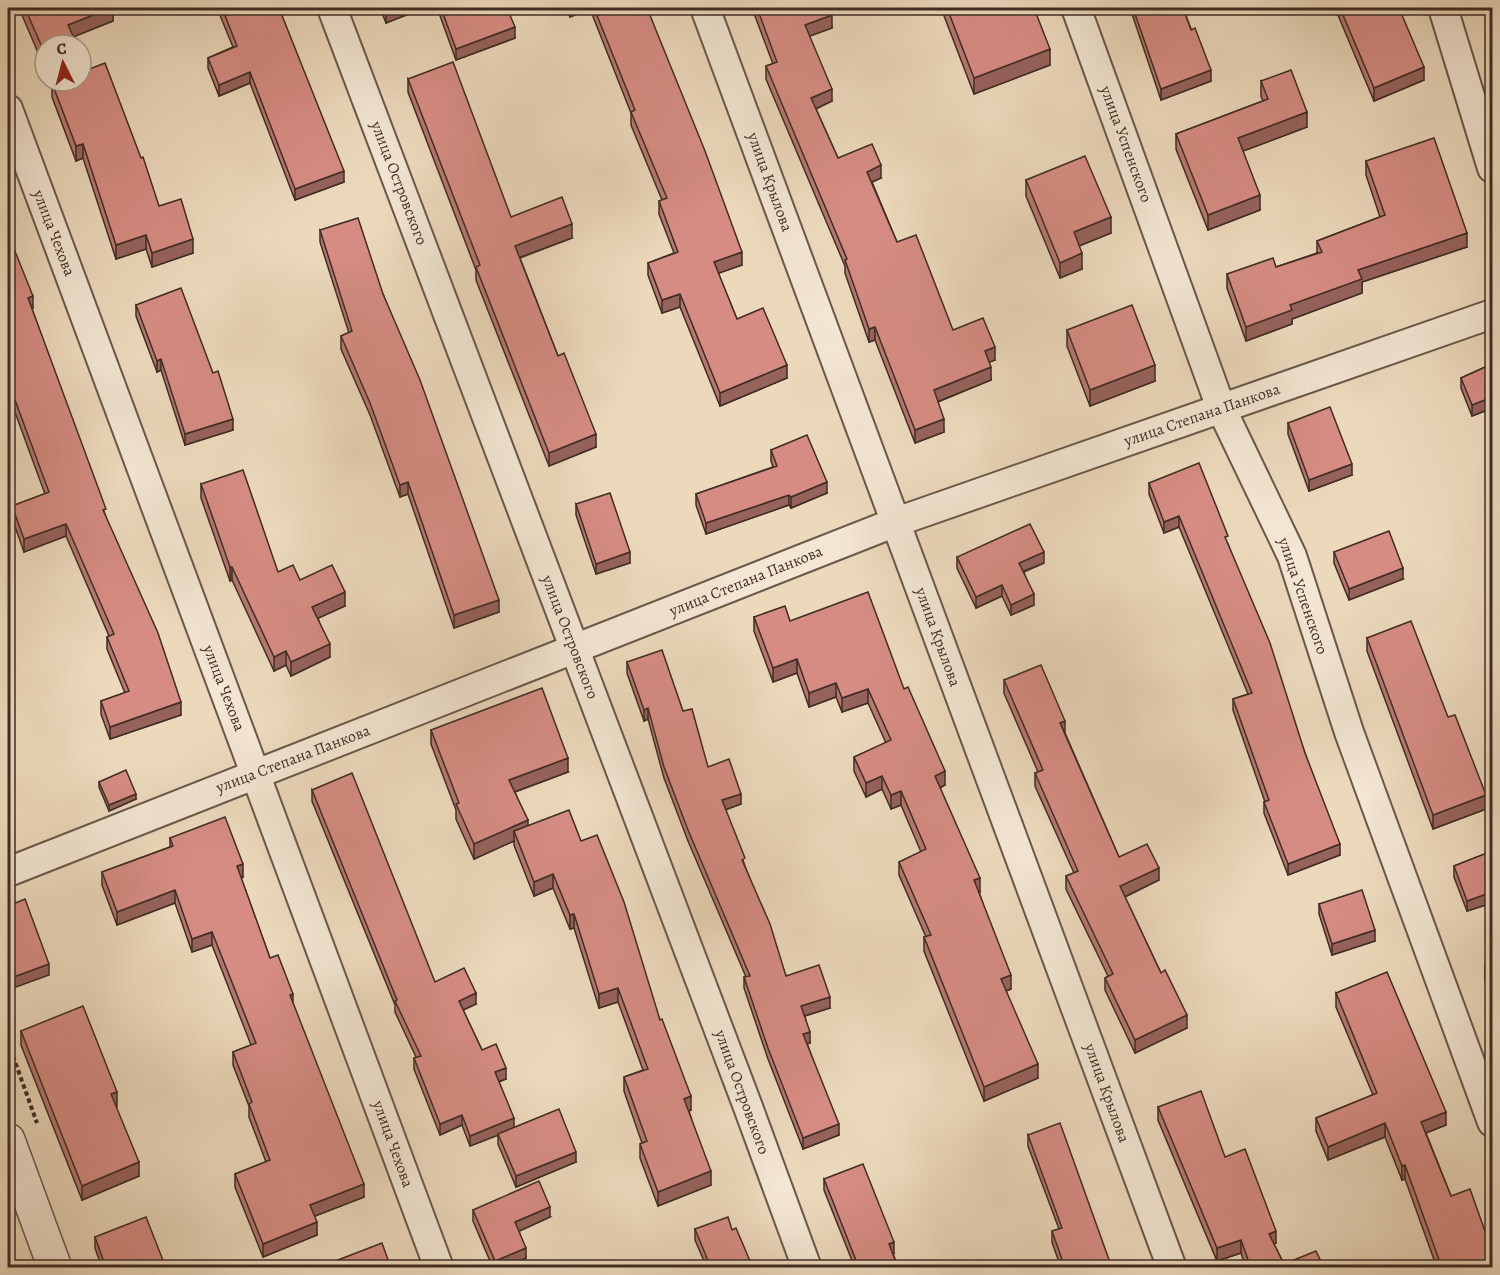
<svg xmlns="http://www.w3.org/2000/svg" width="1500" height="1275" font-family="Alegreya,serif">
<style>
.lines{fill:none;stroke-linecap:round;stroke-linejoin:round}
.minor-casing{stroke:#6a574b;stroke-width:32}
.tertiary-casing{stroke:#6a574b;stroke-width:36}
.path{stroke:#3f2c25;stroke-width:4;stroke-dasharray:4.5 3;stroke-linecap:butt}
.minor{stroke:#f3e6d3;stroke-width:28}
.tertiary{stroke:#f3e6d3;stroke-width:33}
.wall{fill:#b87871;stroke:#3f2c25;stroke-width:1.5}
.shaded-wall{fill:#96625c;stroke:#3f2c25;stroke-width:1.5}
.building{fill:#d68c83;stroke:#3f2c25;stroke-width:1.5}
.labels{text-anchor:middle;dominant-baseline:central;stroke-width:4.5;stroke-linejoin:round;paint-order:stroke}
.street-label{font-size:16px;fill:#3f2c25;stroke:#f3e6d3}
</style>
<rect width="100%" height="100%" fill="#ecd9bc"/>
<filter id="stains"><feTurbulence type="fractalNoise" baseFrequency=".00333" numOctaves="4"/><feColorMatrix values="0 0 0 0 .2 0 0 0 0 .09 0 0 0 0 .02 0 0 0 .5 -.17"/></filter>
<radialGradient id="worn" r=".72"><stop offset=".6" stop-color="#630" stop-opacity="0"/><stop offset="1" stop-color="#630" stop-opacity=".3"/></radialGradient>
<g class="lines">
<defs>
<g id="minor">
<polyline points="332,8 748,1107 807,1268"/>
<polyline points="705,8 1172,1268"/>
<polyline points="1076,8 1221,408 1292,556 1349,732 1492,1122"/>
<polyline points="1443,8 1492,168"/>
<polyline points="8,109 439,1268"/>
<polyline points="8,872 896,522 1492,314"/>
</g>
<polyline id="tertiary" points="8,1140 55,1268"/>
</defs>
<use href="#minor" class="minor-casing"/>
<use href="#tertiary" class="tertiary-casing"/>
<polyline class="path" points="8,1042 37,1123"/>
<use href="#minor" class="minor"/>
<use href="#tertiary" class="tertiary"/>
</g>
<g class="wall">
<polygon points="19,8 113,8 113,21 73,37 45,45 45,69"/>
<polygon points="217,8 279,8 344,182 295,200 250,83 219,96 208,68 208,58 233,47"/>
<polygon points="380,8 424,8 386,23"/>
<polygon points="439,8 507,8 515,38 456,60 439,13"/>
<polygon points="566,8 647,8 742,265 718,273 737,319 787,378 720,406 680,307 662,313 648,275 648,263 674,253 659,214 659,201 662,200 631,125 631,113 590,9 570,17"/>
<polygon points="752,8 829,8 832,28 809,36 832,101 816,109 838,158 881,178 872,182 897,242 953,330 995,360 989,362 991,380 938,402 944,432 915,443 875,340 869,342 845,273 845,266 766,79 766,66 773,64"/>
<polygon points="941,8 1034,8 1050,65 974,94"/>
<polygon points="1130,8 1183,8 1211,81 1161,100"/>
<polygon points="1335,8 1399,8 1424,80 1374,101"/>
<polygon points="87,70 159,206 193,253 152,267 146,249 116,259 83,158 76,161 52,97 52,86 50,81 81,81"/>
<polygon points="408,79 511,217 572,238 520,258 558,356 596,447 549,466 476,280 476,270 408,92"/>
<polygon points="1261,81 1307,127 1243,151 1260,210 1208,230 1176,149 1176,134 1263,101 1261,96"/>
<polygon points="1366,161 1467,247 1362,282 1362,293 1292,319 1292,324 1246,341 1227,288 1227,274 1276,267 1317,253 1317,241 1380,217 1366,175"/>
<polygon points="1026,180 1111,233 1079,246 1082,269 1060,278 1026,196"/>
<polygon points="320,230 383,294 499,612 454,628 408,494 400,497 370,415 341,349 341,336 349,333 320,242"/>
<polygon points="8,234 33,308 32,309 106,517 181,715 110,739 101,714 101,701 125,693 107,649 107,637 109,636 66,536 24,552 12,518 12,506 45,494 8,393"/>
<polygon points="136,305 213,373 233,430 185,445 161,370 157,372 136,316"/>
<polygon points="1067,330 1155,381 1090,406 1067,346"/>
<polygon points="1492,364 1492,415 1490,409 1472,416 1461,388 1461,378"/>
<polygon points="1288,423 1352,475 1309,491 1288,434"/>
<polygon points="771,450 827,493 791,508 789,505 706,534 696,505 696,494 773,467 771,461"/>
<polygon points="1149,483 1228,544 1305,753 1340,855 1288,875 1264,813 1264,802 1265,802 1233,710 1233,699 1248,694 1179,527 1164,533 1149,494"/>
<polygon points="201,484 278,572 300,580 345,606 318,618 330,657 291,676 286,665 274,671 232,580 230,581 201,498"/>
<polygon points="576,504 630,563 596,574 576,515"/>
<polygon points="1334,552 1403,579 1349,600 1334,563"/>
<polygon points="957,557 1044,563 1024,572 1034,605 1011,615 1002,596 976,608 957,568"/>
<polygon points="754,617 790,621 904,689 945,785 940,788 980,892 979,892 1011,989 1006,991 1038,1078 984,1101 924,951 924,937 926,937 899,875 899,862 921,852 901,805 891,809 882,789 866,797 854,771 854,757 886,743 868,703 842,712 836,697 809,707 797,673 773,682 754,631"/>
<polygon points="1367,638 1448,717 1486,809 1433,829 1367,651"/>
<polygon points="627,662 683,711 708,767 741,804 725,810 745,866 786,976 830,1008 805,1016 810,1043 807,1043 839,1135 803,1149 768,1059 744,988 744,977 746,977 688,841 664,778 648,719 644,721 627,673"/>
<polygon points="1004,680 1065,733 1119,857 1159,880 1125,897 1187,1028 1135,1053 1105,990 1105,978 1108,976 1066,889 1066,876 1074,873 1035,786 1035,773 1038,772 1004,693"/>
<polygon points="431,730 568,772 515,792 528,826 581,841 660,1020 691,1110 689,1111 711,1185 658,1206 640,1158 640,1144 642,1143 624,1091 624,1077 643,1070 618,1002 599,1008 574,928 570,929 553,888 534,896 514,845 514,841 474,859 456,819 456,810 431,744"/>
<polygon points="99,782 136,799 109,811 99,787"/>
<polygon points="312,790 435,982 476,1004 463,1010 482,1050 506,1079 499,1082 514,1128 576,1162 516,1187 498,1144 498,1135 470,1146 462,1125 440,1135 414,1069 414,1058 416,1057 395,1012 395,1005 312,801"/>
<polygon points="170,838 243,877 241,878 270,958 293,1004 364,1197 315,1216 317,1235 263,1257 235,1187 235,1174 266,1162 249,1117 249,1106 233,1065 233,1052 251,1045 212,945 192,952 175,903 117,925 102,885 102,872 170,847"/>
<polygon points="1492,851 1492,903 1467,911 1454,877 1454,866"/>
<polygon points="1319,904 1375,941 1332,955 1319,914"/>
<polygon points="1492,963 1492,997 1485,979 1485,966"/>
<polygon points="1336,993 1446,1125 1426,1133 1451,1196 1492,1268 1437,1268 1405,1179 1402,1180 1385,1137 1328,1160 1316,1131 1316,1118 1373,1095 1336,1007"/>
<polygon points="21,1031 117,1106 116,1107 139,1176 82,1200 21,1045"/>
<polygon points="1158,1107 1225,1157 1276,1243 1274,1244 1284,1264 1324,1268 1246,1268 1241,1253 1217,1261 1158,1120"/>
<polygon points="1028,1135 1112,1268 1061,1268 1052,1242 1052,1231 1059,1229 1028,1146"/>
<polygon points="824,1179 894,1253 893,1253 898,1268 855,1268 824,1190"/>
<polygon points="473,1210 550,1217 519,1231 526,1258 505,1268 493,1268 473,1221"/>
<polygon points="695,1229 753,1268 707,1268 695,1240"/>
<polygon points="95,1237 166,1268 102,1268 95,1248"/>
</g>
<g class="shaded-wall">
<polygon points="111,8 113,8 113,21 68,39 68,25"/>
<polygon points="397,8 424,8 386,23 386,12"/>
<polygon points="570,8 590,8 590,9 570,17"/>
<polygon points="832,15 832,28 805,38 805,25"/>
<polygon points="515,27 515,38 456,60 456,49"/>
<polygon points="1050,49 1050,65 974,94 974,78"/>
<polygon points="1424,67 1424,80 1374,101 1374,88"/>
<polygon points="1211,70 1211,81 1161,100 1161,89"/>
<polygon points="250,72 250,83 219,96 219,85"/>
<polygon points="832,89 832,101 811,111 811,98"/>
<polygon points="1307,112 1307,127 1238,153 1238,138"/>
<polygon points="83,144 83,158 76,161 76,146"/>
<polygon points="881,165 881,178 867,184 867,172"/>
<polygon points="344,171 344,182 295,200 295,189"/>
<polygon points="1260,195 1260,210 1208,230 1208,215"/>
<polygon points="1111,217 1111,233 1074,248 1074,232"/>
<polygon points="572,224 572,238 515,259 515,246"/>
<polygon points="1467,233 1467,247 1362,282 1362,293 1292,319 1292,324 1246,341 1246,327 1358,270"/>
<polygon points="146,235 146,249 116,259 116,245"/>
<polygon points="193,239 193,253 152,267 152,253"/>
<polygon points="742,252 742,265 714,275 714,262"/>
<polygon points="1082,253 1082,269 1060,278 1060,263"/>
<polygon points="680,294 680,307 662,313 662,300"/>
<polygon points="33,296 33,308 28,311 28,298"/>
<polygon points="875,327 875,340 869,342 869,329"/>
<polygon points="995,347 995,360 985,364 985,351"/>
<polygon points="161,359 161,370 157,372 157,361"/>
<polygon points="787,365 787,378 720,406 720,393"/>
<polygon points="1155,365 1155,381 1090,406 1090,390"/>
<polygon points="991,367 991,380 934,403 934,390"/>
<polygon points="1490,398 1490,409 1472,416 1472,405"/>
<polygon points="233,419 233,430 185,445 185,434"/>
<polygon points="944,419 944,432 915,443 915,430"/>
<polygon points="596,434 596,447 549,466 549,453"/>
<polygon points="1352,464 1352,475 1309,491 1309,480"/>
<polygon points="408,482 408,494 400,497 400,485"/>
<polygon points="827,482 827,493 791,508 791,497"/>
<polygon points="789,495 789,505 706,534 706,523"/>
<polygon points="1179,516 1179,527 1164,533 1164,522"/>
<polygon points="66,524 66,536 24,552 24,539"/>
<polygon points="630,552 630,563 596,574 596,564"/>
<polygon points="1044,552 1044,563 1019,573 1019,563"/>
<polygon points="230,567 232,567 232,580 230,581"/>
<polygon points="1403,568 1403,579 1349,600 1349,589"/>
<polygon points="1002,585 1002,596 976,608 976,597"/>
<polygon points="345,592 345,606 312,621 312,607"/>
<polygon points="1034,594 1034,605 1011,615 1011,605"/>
<polygon points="499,600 499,612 454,628 454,615"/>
<polygon points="330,644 330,657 291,676 291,662"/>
<polygon points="286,651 286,665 274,671 274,657"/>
<polygon points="797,659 797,673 773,682 773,668"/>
<polygon points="836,683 836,697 809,707 809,693"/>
<polygon points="868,689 868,703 842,712 842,698"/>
<polygon points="181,702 181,715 110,739 110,727"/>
<polygon points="648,708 648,719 644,721 644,710"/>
<polygon points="1065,721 1065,733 1060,723"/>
<polygon points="568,758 568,772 509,794 509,780"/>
<polygon points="945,771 945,785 935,790 935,776"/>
<polygon points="882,776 882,789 866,797 866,783"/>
<polygon points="901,791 901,805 891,809 891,795"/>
<polygon points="136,794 136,799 109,811 109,805"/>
<polygon points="741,794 741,804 722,811 722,800"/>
<polygon points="1486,795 1486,809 1433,829 1433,815"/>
<polygon points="528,820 528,835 514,831 514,841 474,859 474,844"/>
<polygon points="1340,844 1340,855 1288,875 1288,864"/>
<polygon points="243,864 243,877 237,880 237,866"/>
<polygon points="1159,868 1159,880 1120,899 1120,886"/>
<polygon points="553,874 553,888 534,896 534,882"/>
<polygon points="980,878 980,892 974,894 974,880"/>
<polygon points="175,890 175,903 117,925 117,912"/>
<polygon points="1492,892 1492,903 1467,911 1467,901"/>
<polygon points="574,914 574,928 570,929 570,915"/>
<polygon points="1375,930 1375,941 1332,955 1332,944"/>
<polygon points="212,932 212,945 192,952 192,939"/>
<polygon points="49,964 49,975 8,990 8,979"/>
<polygon points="1011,975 1011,989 1001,993 1001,979"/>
<polygon points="618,988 618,1002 599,1008 599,994"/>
<polygon points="476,993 476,1004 459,1012 459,1001"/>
<polygon points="293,994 293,1007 290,995"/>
<polygon points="830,997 830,1008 801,1017 801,1006"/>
<polygon points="1187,1015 1187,1028 1135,1053 1135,1040"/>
<polygon points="810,1032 810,1043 803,1045 803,1034"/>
<polygon points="1038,1064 1038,1078 984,1101 984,1087"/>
<polygon points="506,1068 506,1079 495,1083 495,1072"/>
<polygon points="117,1092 117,1106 111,1109 111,1094"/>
<polygon points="691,1096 691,1110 684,1113 684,1099"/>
<polygon points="1446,1112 1446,1125 1421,1135 1421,1122"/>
<polygon points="462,1115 462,1125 440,1135 440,1124"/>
<polygon points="514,1118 514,1129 470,1146 470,1136"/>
<polygon points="1385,1123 1385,1137 1328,1160 1328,1147"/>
<polygon points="839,1124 839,1135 803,1149 803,1138"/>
<polygon points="576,1152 576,1162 516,1187 516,1176"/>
<polygon points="139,1162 139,1176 82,1200 82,1186"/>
<polygon points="1405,1165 1405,1179 1402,1180 1402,1166"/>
<polygon points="711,1171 711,1185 658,1206 658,1192"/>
<polygon points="364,1184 364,1197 310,1218 310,1205"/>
<polygon points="550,1207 550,1217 515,1233 515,1222"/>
<polygon points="317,1222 317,1235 263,1257 263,1244"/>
<polygon points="1276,1231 1276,1243 1269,1246 1269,1234"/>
<polygon points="1241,1240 1241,1253 1217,1261 1217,1248"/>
<polygon points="894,1242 894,1253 889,1255 889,1244"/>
<polygon points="526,1248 526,1258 505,1268 495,1268 495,1261"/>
</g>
<g class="building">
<polygon points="25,8 111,8 68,25 77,45 45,45 45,54"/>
<polygon points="222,8 279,8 344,171 295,189 250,72 219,85 208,58 237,46"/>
<polygon points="384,8 397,8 386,12"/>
<polygon points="441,8 507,8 515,27 456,49"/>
<polygon points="594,8 647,8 705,151 742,252 714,262 737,319 763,308 787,365 720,393 680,294 662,300 648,263 678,252 659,201 667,198 631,112 635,110"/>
<polygon points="757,8 829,8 832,15 805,25 832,89 811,98 838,158 872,144 881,165 867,172 897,242 916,235 953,330 983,318 995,347 985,351 991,367 934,390 944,419 915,430 875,327 869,329 845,260 847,259 766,66 777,62"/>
<polygon points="947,8 1034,8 1050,49 974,78"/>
<polygon points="1133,8 1183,8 1191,30 1195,28 1211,70 1161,89"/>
<polygon points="1340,8 1399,8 1424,67 1374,88"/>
<polygon points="81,55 87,70 105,63 141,158 143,157 159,206 181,199 193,239 152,253 146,235 116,245 83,144 76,146 52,83 56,81 81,81"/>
<polygon points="453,62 511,217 562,197 572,224 515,246 558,356 564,353 596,434 549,453 476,267 480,265 408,79"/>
<polygon points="1291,70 1307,112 1238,138 1260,195 1208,215 1176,134 1268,99 1261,81"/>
<polygon points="1434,138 1467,233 1358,270 1362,279 1290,305 1292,310 1246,327 1227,274 1273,258 1276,267 1322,252 1317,241 1385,215 1366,161"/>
<polygon points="1085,156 1111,217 1074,232 1082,253 1060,263 1026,180"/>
<polygon points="358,218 383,294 420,380 499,600 454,615 408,482 400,485 370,403 341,336 352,331 320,230"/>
<polygon points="8,234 33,296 28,298 106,509 103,510 158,633 181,702 110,727 101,701 129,691 107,637 114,634 66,524 24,539 12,506 49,492 8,381"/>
<polygon points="181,288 213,373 218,371 233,419 185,434 161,359 157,361 136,305"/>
<polygon points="1132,305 1155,365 1090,390 1067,330"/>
<polygon points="1492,364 1492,404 1490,398 1472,405 1461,378"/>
<polygon points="1330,407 1352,464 1309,480 1288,423"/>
<polygon points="807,435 827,482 791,497 789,495 706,523 696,494 777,466 771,450"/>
<polygon points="1199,463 1228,536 1225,537 1270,643 1305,753 1340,844 1288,864 1264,802 1269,800 1233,699 1252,693 1179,516 1164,522 1149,483"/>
<polygon points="243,470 278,572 293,565 300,580 332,565 345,592 312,607 330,644 291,662 286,651 274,657 232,567 230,567 201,484"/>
<polygon points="610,493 630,552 596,564 576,504"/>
<polygon points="1030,524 1044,552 1019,563 1034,594 1011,605 1002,585 976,597 957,557"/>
<polygon points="1389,531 1403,568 1349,589 1334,552"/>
<polygon points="868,592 904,689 908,687 945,771 935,776 980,878 974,880 1011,975 1001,979 1038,1064 984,1087 924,937 931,935 899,862 926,849 901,791 891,795 882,776 866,783 854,757 891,740 868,689 842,698 836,683 809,693 797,659 773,668 754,617 785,606 790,621"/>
<polygon points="1411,621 1448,717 1455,715 1486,795 1433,815 1367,638"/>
<polygon points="662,650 683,711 692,709 708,767 729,759 741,794 722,800 745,858 742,860 770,924 786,976 819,965 830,997 801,1006 810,1032 803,1034 839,1124 803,1138 768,1048 744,977 750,976 688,830 664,767 648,708 644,710 627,662"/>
<polygon points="1041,665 1065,721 1060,723 1119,857 1147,844 1159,868 1120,886 1161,973 1165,970 1187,1015 1135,1040 1105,978 1113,974 1066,876 1078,871 1035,773 1043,770 1004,680"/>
<polygon points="542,688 568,758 509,780 528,820 474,844 456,804 459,803 431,730"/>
<polygon points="126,770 136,794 109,805 99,782"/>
<polygon points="352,773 435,982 464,968 476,993 459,1001 482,1050 496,1044 506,1068 495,1072 514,1118 470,1136 462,1115 440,1124 414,1058 421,1056 395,1001 397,1000 312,790"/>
<polygon points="569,810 581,841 597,835 624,902 660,1020 662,1019 691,1096 684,1099 711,1171 658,1192 640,1144 647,1141 624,1077 648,1069 618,988 599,994 574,914 570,915 553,874 534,882 514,831"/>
<polygon points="225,817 243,864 237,866 270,958 278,955 293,994 290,995 364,1184 310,1205 317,1222 263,1244 235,1174 270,1160 249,1104 252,1102 233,1052 256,1043 212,932 192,939 175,890 117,912 102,872 173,846 170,838"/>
<polygon points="1492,851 1492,892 1467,901 1454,866"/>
<polygon points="1362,890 1375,930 1332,944 1319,904"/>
<polygon points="25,899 49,964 8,979 8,906"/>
<polygon points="1492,963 1492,984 1485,966"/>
<polygon points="1387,972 1446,1112 1421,1122 1451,1196 1470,1189 1492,1251 1492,1268 1442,1268 1405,1165 1402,1166 1385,1123 1328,1147 1316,1118 1377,1093 1336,993"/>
<polygon points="83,1006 117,1092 111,1094 139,1162 82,1186 21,1031"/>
<polygon points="1201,1091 1225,1157 1245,1149 1276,1231 1269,1234 1284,1264 1316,1251 1324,1268 1251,1268 1241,1240 1217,1248 1158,1107"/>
<polygon points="559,1109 576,1152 516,1176 498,1134"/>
<polygon points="1060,1123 1112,1268 1065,1268 1052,1231 1062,1228 1028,1135"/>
<polygon points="863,1164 894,1242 889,1244 898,1268 859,1268 824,1179"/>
<polygon points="539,1181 550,1207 515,1222 526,1248 495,1261 473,1210"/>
<polygon points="146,1217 166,1268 106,1268 95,1237"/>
<polygon points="728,1217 732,1230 736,1228 753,1268 711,1268 695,1229"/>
<polygon points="382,1243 391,1268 341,1268 338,1260"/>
</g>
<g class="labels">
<g class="street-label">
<text transform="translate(1126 144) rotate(70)">улица Успенского</text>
<text transform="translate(770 182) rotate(70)">улица Крылова</text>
<text transform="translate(399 183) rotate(69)">улица Островского</text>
<text transform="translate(54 233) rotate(69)">улица Чехова</text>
<text transform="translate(1202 415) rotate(-19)">улица Степана Панкова</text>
<text transform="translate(746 581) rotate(-22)">улица Степана Панкова</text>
<text transform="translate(1303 596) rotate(71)">улица Успенского</text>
<text transform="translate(570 637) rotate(69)">улица Островского</text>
<text transform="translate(938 637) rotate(70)">улица Крылова</text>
<text transform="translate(224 688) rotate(69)">улица Чехова</text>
<text transform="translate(293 759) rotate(-21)">улица Степана Панкова</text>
<text transform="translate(742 1092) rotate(70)">улица Островского</text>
<text transform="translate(1107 1093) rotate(70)">улица Крылова</text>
<text transform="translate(393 1144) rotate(70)">улица Чехова</text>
</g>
</g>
<rect width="1500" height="1275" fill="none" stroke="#ecd9bc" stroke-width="30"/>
<rect x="9" y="9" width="1482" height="1257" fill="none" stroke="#3f2c25" stroke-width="3"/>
<rect x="15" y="15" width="1470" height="1245" fill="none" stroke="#3f2c25" stroke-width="1.5"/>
<g transform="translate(63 63) rotate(354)"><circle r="28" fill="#f3e6d3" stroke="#ab9c8d" stroke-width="1.5"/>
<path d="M0-4.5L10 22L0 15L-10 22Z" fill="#8f2418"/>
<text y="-9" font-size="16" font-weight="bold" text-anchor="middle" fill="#3f2c25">С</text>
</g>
<rect width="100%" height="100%" filter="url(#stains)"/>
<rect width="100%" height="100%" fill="url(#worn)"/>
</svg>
